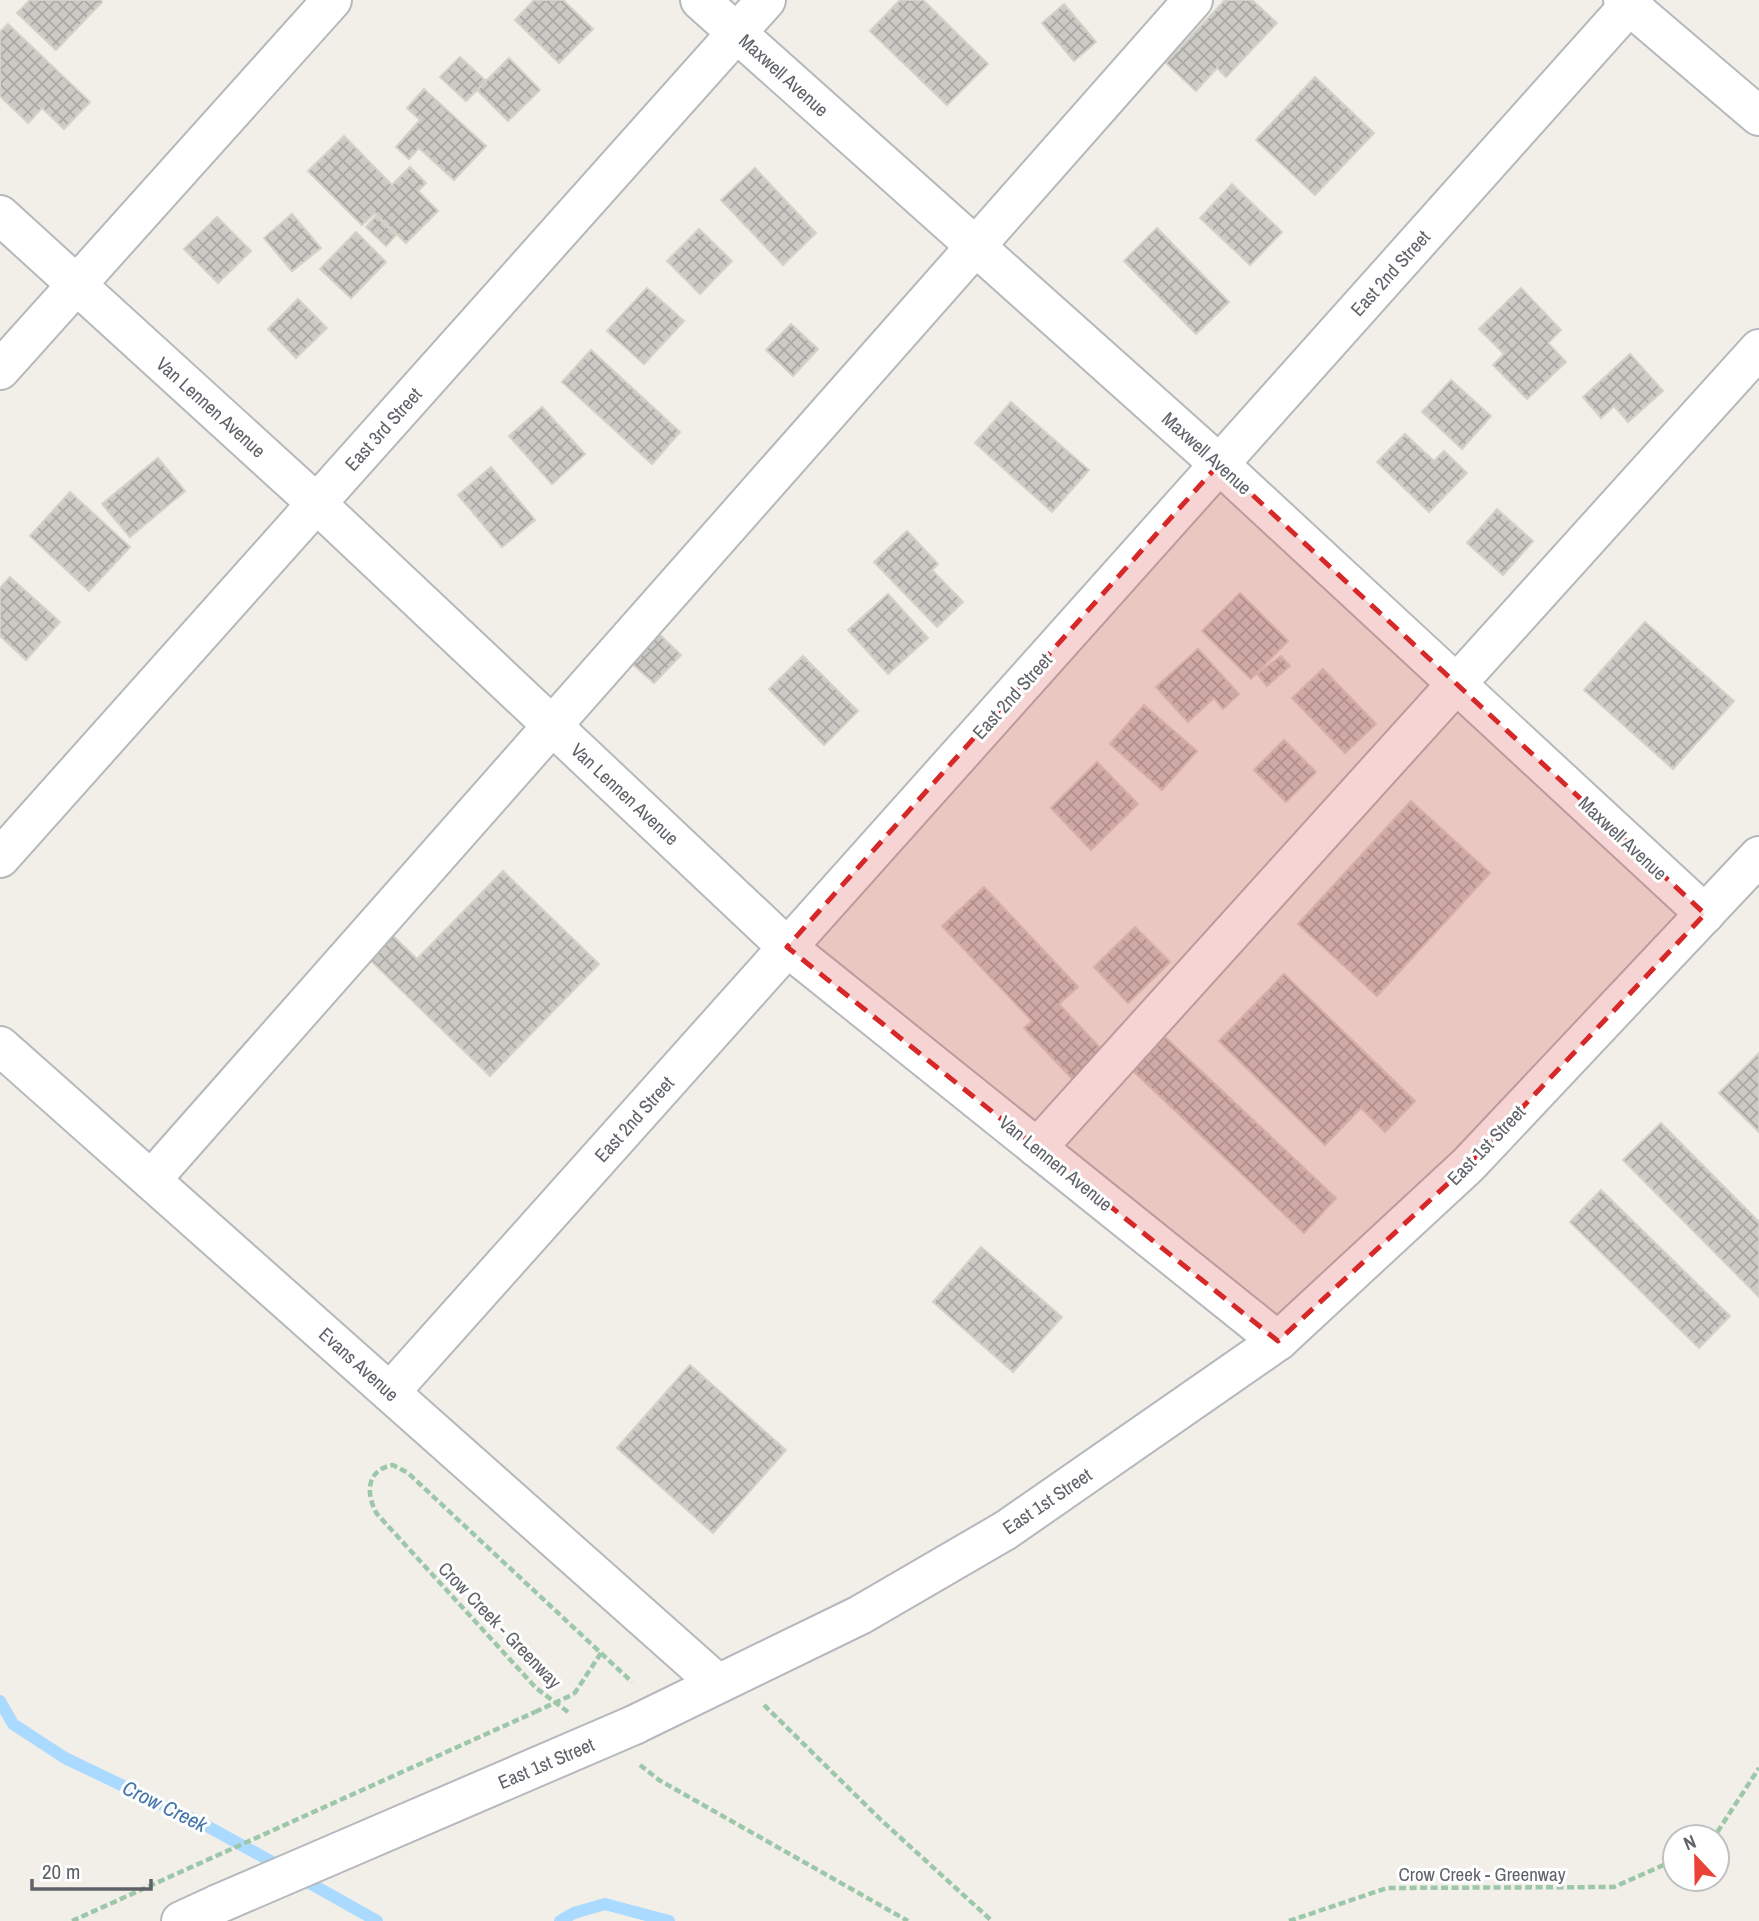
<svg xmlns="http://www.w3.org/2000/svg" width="1759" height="1921" font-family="'Archivo Narrow',sans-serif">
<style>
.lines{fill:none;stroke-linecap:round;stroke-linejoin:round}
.stream{stroke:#aadaff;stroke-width:12}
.building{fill:url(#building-cross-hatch);stroke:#d6d1c6;stroke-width:2}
.minor-casing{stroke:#b5b8bc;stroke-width:42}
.path{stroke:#9cc7a9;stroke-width:4.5;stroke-dasharray:7 3.5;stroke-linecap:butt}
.minor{stroke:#fff;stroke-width:38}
.minor-bridge-casing{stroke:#b5b8bc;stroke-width:42;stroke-linecap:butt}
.path-bridge{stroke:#9cc7a9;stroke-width:4.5;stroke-dasharray:7 3.5;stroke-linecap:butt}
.minor-bridge{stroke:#fff;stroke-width:38}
.marked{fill:#d62828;fill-opacity:0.2;stroke:#d62828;stroke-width:5;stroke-dasharray:14 9;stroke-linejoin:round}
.labels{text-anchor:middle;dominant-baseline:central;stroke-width:6;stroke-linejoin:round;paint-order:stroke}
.street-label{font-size:19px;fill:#5f6368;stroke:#fff}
.water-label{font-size:21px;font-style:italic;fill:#4174aa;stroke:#fff}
</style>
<defs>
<pattern id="building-cross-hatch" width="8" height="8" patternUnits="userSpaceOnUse" patternTransform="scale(1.75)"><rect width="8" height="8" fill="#cccac5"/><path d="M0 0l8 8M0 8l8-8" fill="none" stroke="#a9a8a4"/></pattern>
</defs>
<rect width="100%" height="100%" fill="#f1efe8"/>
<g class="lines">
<g class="stream">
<polyline points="0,1701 13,1724 65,1758 207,1826 283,1868"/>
<polyline points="299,1877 377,1921"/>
<polyline points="560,1921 574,1913 605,1904 669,1921"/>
</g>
</g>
<g class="building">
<polygon points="30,0 101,0 102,2 56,50 17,13"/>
<polygon points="534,0 563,0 593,29 559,63 515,20"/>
<polygon points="900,0 923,0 988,64 947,105 870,31"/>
<polygon points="1225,0 1252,0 1277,23 1226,77 1217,68 1196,91 1166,63"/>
<polygon points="1064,4 1096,42 1074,61 1042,23"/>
<polygon points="8,24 90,102 64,129 42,108 28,123 0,96 0,32"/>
<polygon points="460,57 486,81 466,101 440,77"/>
<polygon points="509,58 540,90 508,121 477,90"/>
<polygon points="1315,77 1374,133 1315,195 1256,140"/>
<polygon points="424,89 486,146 454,180 419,148 409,159 396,147 420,120 407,108"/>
<polygon points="344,136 392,185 410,167 426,183 418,191 438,211 406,243 375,213 362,225 308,171"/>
<polygon points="755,168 816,233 783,265 721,200"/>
<polygon points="1232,184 1282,232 1250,265 1200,218"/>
<polygon points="292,214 321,248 292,271 264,238"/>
<polygon points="376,216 396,235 386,246 366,227"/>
<polygon points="217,217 251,251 218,283 184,249"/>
<polygon points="1157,228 1229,302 1196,334 1124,261"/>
<polygon points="699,229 732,261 700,294 667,261"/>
<polygon points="356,232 386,262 351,298 320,269"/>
<polygon points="647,288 684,321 644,364 607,331"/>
<polygon points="1521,288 1561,330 1548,343 1566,362 1527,399 1493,365 1504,354 1479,329"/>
<polygon points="298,299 327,328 296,358 268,329"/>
<polygon points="791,324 818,349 793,376 766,350"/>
<polygon points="591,350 680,432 652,464 562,382"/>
<polygon points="1630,354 1663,391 1628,422 1614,406 1601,418 1583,397"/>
<polygon points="1451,380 1491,416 1462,449 1422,412"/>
<polygon points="1011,402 1089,470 1052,512 975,443"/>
<polygon points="542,407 585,454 552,484 509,436"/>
<polygon points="1405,434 1434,461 1444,451 1467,473 1429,512 1377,462"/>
<polygon points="158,458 185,491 130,537 102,504"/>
<polygon points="491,467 535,520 502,547 458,495"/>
<polygon points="70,492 130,547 89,591 30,536"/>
<polygon points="1497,509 1533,541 1503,575 1467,543"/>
<polygon points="907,531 938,564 932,570 963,602 937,627 874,562"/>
<polygon points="10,577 60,622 26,660 0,636 0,588"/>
<polygon points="1240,593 1288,641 1251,679 1202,631"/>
<polygon points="888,594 928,638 888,674 848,630"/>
<polygon points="1645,622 1734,701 1673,769 1584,690"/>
<polygon points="657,632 681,655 654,683 629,661"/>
<polygon points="1198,649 1239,694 1223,709 1214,698 1188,722 1156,687"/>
<polygon points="803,656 858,711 824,745 769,689"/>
<polygon points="1281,656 1290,666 1267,686 1257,674"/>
<polygon points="1323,669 1376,724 1345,753 1292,698"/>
<polygon points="1144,705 1197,751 1162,790 1110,744"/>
<polygon points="1284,740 1316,772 1286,802 1254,770"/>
<polygon points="1097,762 1138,804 1091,850 1051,808"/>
<polygon points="1411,801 1490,873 1377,996 1298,924"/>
<polygon points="503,871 599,964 490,1076 365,955 388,931 417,959"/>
<polygon points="984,887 1078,987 1059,1004 1106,1054 1076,1083 1024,1028 1032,1021 942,926"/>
<polygon points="1135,927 1170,962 1128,1003 1094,967"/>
<polygon points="1284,974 1415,1101 1385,1132 1361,1108 1325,1145 1219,1041"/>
<polygon points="1165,1037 1336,1198 1304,1233 1133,1071"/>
<polygon points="1759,1053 1759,1132 1719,1093"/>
<polygon points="1661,1123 1759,1222 1759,1297 1623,1160"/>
<polygon points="1601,1190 1730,1316 1699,1348 1570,1222"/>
<polygon points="981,1247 1062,1317 1013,1372 933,1302"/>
<polygon points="690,1365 786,1450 713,1533 617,1448"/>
</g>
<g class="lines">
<defs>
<g id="minor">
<polyline points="700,0 1219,464 1705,914"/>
<polyline points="1623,0 1759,116"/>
<polyline points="0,215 316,503 787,947 1278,1341"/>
<polyline points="0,370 332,0"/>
<polyline points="0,858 766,0"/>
<polyline points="0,1046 717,1683"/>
<polyline points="1037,1148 1759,349"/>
<polyline points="151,1180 1193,0"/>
<polyline points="390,1392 1634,0"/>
<polyline points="634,1725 860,1615 1006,1530 1278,1341 1468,1165 1759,856"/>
<polyline points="181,1921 218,1904"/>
</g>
</defs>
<use href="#minor" class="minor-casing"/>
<g class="path">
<polyline points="574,1694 601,1653"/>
<polyline points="764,1705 881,1820 992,1921"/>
<path d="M568,1712L536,1688L377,1514C366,1495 365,1470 393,1465L408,1473L632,1682"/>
<polyline points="640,1765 659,1780 908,1921"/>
<polyline points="1708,1837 1718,1831 1759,1768"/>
<polyline points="72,1921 535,1712"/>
<polyline points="1289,1921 1387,1888 1614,1887 1675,1860"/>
</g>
<use href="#minor" class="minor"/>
<defs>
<polyline id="minor-bridge" points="218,1904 634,1725"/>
</defs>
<use href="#minor-bridge" class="minor-bridge-casing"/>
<polyline class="path-bridge" points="535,1712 574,1694"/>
<use href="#minor-bridge" class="minor-bridge"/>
</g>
<path class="marked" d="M1219,464L1705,914L1468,1165L1278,1341L787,947Z"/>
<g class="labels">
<g class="street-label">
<text transform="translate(784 75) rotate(42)">Maxwell Avenue</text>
<text transform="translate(1390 273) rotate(-48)">East 2nd Street</text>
<text transform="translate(211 407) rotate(42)">Van Lennen Avenue</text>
<text transform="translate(383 429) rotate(-48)">East 3rd Street</text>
<text transform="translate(1207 453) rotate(42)">Maxwell Avenue</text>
<text transform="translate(1012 696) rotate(-48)">East 2nd Street</text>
<text transform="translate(625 794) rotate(43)">Van Lennen Avenue</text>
<text transform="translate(1623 838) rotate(43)">Maxwell Avenue</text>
<text transform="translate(634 1119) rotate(-48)">East 2nd Street</text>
<text transform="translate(1486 1145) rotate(-46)">East 1st Street</text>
<text transform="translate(1056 1163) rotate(39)">Van Lennen Avenue</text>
<text transform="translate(359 1364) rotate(42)">Evans Avenue</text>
<text transform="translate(1047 1501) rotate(-34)">East 1st Street</text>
<text transform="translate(500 1625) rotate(46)">Crow Creek - Greenway</text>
<text transform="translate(546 1763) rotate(-23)">East 1st Street</text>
<text x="1482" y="1874">Crow Creek - Greenway</text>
</g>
<g class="water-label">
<text transform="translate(165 1806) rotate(26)">Crow Creek</text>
</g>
</g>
<g transform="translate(1696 1858) rotate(338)"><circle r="33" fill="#ffffff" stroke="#bfc1c3" stroke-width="2"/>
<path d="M0-5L12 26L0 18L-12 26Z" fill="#ea4335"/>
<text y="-10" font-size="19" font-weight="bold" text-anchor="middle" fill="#5f6368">N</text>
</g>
<path d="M32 1879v10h119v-10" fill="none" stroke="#5f6368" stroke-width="3.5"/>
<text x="42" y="1879" font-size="21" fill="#5f6368" stroke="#ffffff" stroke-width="5" paint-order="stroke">20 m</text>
</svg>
